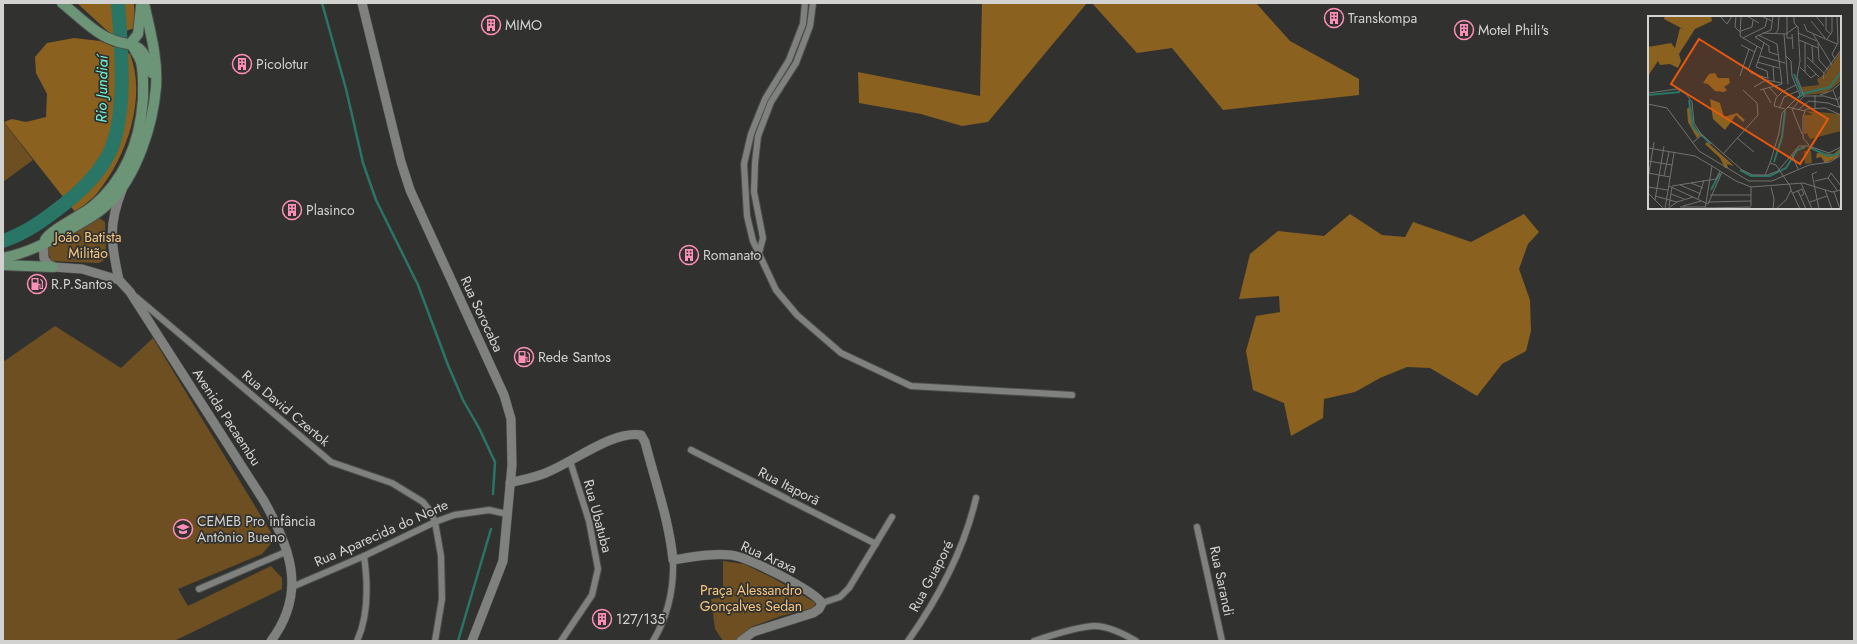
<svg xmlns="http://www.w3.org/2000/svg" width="1857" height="644" font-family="Jost,sans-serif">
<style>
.green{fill:#6e4f22}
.forest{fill:#8b611f}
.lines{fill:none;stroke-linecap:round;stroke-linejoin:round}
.stream{stroke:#297566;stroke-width:2.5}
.river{stroke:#297566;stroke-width:14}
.street-casing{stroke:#4d4e4b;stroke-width:8}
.secondary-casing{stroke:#4d4e4b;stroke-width:10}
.primary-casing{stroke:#4d4e4b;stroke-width:12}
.street{stroke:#7f817e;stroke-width:6}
.secondary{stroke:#7f817e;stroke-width:9}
.primary{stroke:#6c9577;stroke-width:10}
.labels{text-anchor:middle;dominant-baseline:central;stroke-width:3.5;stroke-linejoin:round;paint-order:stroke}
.poi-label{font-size:14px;fill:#d2d2d1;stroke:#31322f;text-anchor:start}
.park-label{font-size:14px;fill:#f7c682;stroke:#31322f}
.street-label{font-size:14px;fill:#d2d2d1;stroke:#31322f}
.water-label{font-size:15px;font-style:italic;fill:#70f9dd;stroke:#31322f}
.inset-river{fill:none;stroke:#297566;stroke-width:2}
.inset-road{fill:none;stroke:#717270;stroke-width:1}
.view{fill:#e8590c;fill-opacity:0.15;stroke:#e8590c;stroke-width:2}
.inset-edge{fill:none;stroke:#d2d2d1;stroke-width:2}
</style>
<rect width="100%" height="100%" fill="#31322f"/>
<g class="green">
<polygon points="3,121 33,160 3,182"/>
<polygon points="99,218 105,222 106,252 104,260 99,263 51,261 47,248"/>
<polygon points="55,326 121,368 153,338 275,539 262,554 178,589 188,606 271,566 282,578 282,589 174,641 3,641 3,362"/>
<polygon points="723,561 744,564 773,578 816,603 813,608 781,616 751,627 736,641 723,641 715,629 711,599 723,597"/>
</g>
<g class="forest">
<polygon points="77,3 134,3 134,28 113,36"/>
<polygon points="982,3 1087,3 988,122 962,126 921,114 859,103 858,72 980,96"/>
<polygon points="1092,3 1256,3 1290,41 1359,79 1359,95 1223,110 1172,48 1137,53"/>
<path d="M74,38L100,41L130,54C147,98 127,156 98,192C92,200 82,206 75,212L4,122L12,119L26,122L46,117L47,94L36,73L35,57L47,43Z"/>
<polygon points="1350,214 1382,235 1405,237 1413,222 1471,242 1524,214 1539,232 1528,244 1519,269 1530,300 1531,331 1526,351 1502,364 1477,396 1430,368 1407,367 1380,378 1355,392 1324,399 1323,418 1291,436 1284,403 1253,390 1246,351 1256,316 1280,312 1279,296 1239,299 1250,254 1278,231 1324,236"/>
</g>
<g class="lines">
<g class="stream">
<polyline points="322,3 346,89 363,163 376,200 418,285 448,365 463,400 479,428 495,462 493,494"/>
<polyline points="458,641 491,529"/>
</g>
<path class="river" d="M3,241C26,233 44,220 63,205C80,192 95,178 106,159C129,121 121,47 118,3"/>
<defs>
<g id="street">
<polyline points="805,3 803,24 789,60 765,99 751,134 744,164 747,216 753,241 776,290 797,315 841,353 911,386 1072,395"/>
<polyline points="759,253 763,238 754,192 755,163 758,136 771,102 796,63 810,26 813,3"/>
<polyline points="136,297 331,462 392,483 423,502 431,512 435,522 441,556 442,599 435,641"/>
<polyline points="691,450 876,544"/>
<polyline points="1197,527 1222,641"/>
<polyline points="292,587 364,556 435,522 454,515 489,510 507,514"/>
<polyline points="199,589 288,551"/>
<polyline points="822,603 840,597 849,588 892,517"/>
<path d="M357,641C369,615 368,584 364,556"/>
<polyline points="561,641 592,595 598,569 589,521 570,461"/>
<path d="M653,641C668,616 674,588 673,560"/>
<path d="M908,641C939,597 964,550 976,498"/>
<path d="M1034,641C1049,636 1079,626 1095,626C1108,626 1124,634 1136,641"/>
</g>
<g id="secondary">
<polyline points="362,3 401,162 410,190 504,395 511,419 512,465 503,561 472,641"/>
<path d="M43,245L44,258L47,263L53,267L82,269L119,280L130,292L264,501C291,549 307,593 271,641"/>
<path d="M119,280C111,244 108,225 122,190"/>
<path d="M510,483C521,480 532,478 543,474C571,464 612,430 641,435L645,442C655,481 669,520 673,560C692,557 712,553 731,555C748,557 813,590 822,603L819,609L813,613L753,632L741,641"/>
</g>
<g id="primary">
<path d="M62,3C75,13 91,30 106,37C132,50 141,36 152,73"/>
<polyline points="131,43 138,34 141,6"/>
<path d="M45,240C50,230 82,215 92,207C126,179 140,142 143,99C143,87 144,74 141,62C139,56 134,49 131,43"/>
<path d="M3,258C28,253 50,242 72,228C85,221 99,213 109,203C137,176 153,124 156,87C158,58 150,31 144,3"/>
<polyline points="3,265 53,267"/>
</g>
</defs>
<use href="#street" class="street-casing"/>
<use href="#secondary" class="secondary-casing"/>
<use href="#primary" class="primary-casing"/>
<use href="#street" class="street"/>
<use href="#secondary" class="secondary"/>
<use href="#primary" class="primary"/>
</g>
<defs>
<symbol id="building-ring" viewBox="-11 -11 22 22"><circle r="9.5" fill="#31322f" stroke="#ff8eb9" stroke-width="1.5"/><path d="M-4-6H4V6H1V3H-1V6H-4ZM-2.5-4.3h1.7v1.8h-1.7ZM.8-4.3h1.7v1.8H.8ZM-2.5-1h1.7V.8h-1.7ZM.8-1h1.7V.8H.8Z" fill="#ff8eb9"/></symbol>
<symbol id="fuel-ring" viewBox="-11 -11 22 22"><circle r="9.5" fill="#31322f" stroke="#ff8eb9" stroke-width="1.5"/><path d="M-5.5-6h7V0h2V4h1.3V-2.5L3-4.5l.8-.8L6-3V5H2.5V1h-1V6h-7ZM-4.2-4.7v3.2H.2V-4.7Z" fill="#ff8eb9"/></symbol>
<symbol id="school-ring" viewBox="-11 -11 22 22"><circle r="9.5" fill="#31322f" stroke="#ff8eb9" stroke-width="1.5"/><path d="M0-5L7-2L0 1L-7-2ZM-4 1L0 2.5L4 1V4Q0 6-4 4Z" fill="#ff8eb9"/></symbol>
</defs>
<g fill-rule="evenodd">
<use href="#building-ring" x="1323" y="7" width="22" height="22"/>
<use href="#building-ring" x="480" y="14" width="22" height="22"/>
<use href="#building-ring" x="1453" y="19" width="22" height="22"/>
<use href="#building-ring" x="231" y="53" width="22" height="22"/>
<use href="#building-ring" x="281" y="199" width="22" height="22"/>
<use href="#building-ring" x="678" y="244" width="22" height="22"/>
<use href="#fuel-ring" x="26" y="273" width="22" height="22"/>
<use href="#fuel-ring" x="513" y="346" width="22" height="22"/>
<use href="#school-ring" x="172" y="518" width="22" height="22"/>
<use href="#building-ring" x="591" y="608" width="22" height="22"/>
</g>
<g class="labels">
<g class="poi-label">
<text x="1348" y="18">Transkompa</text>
<text x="505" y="25">MIMO</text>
<text x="1478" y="30">Motel Phili's</text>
<text x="256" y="64">Picolotur</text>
<text x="306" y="210">Plasinco</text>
<text x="703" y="255">Romanato</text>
<text x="51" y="284">R.P.Santos</text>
<text x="538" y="357">Rede Santos</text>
<text x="197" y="521">CEMEB Pro infância<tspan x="197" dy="16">Antônio Bueno</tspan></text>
<text x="616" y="619">127/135</text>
</g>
<g class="park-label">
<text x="88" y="237">João Batista<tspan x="88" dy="16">Militão</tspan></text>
<text x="751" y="590">Praça Alessandro<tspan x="751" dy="16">Gonçalves Sedan</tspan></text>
</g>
<g class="street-label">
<text transform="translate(482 314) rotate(65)">Rua Sorocaba</text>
<text transform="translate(286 408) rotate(40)">Rua David Czertok</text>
<text transform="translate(227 417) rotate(57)">Avenida Pacaembu</text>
<text transform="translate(789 486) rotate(27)">Rua Itaporã</text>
<text transform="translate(598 516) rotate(75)">Rua Ubatuba</text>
<text transform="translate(381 533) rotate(-24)">Rua Aparecida do Norte</text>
<text transform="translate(769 557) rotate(24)">Rua Araxa</text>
<text transform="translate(931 576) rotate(-62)">Rua Guaporé</text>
<text transform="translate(1222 581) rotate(78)">Rua Sarandi</text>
</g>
<g class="water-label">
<text transform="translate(102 89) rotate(-89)">Rio Jundiaí</text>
</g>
</g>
<g transform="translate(1648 16)">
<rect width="193" height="193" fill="#31322f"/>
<path d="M193,35V65L178,77L156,79L153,71L171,69L169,63L177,58ZM158,95L193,98V115L162,123L159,117L156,118V99H165ZM156,135H163L164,147L157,148Z" fill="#6e4f22"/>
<path d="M17,0H63L64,5L47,13L31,38L33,45L30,52L22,48L12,49L10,45L0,60V31L23,27L27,32L32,12L37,14L16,3ZM67,57L70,62H81L82,67L76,71L79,74L76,76L67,75L60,68L55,67L61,58ZM62,83L72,87L76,101L89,97L97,104L95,106L88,99L77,114L65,103ZM43,89L45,108L53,119L49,122L40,106L39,93ZM59,126L85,149L86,150L79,148L80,152H77L72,142L57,128ZM193,132V137L188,142L177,147L173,141L168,142L169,137L186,138Z" fill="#8b611f"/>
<path class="inset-river" d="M146,58L154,79L150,82M153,78L182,71L193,56M0,79L32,76M41,84L45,111L63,128M163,132L180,140L190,138L193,134M126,146L134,121L137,95M92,154L103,160H122L138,152L149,134L157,131M63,174L72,157"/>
<path class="inset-road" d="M72,0L79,8L84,0M88,0L87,11L93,17M93,0L92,20L95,22M99,0L111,7M113,0L124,5M125,0L123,14L107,21L121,30V36L130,39M139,0V22H144M146,0V7L150,11L152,45L149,61L156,80M168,0L176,10M178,0V14L183,18M163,5L177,22M156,8L159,15L189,28M93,15L104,11L105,4M115,17L138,18L149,10M150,17L169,25M127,18L130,14L131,0M136,18L140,68M144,18L145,33M165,18L184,49M110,19L129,28L134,68L112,74M95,22L117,11L119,3M95,22L114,33M179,23L184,16V0M151,24L170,32M116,27L108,51L119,55L120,63M170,27L171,44L180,54M93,29L107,36M164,29L165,46M109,30L100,54L103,57L119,62M112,40L137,47M159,41L176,57M187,43L184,38L190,27L189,0M109,46L131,52M159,49L171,61M125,50L126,65M152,51L163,62L168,58M157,56V27M92,60L101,33M175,63L176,57L193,34M106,71L118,64L134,67M121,71L129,80M115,73L123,87M185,74L192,92M0,77L29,73L38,78L44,86L46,107L53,118L94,154L105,159H119L130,155L151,130H161L181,137L193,131M172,79L183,75L193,67M0,88L19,92L51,135L101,165H124L161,149L182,146L193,139M132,91L136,81L150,75M139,91L157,95M167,92V79M137,93L126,90L128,82L134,76L148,69M144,93L156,80H176L190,84L193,79M144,93L154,118M150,94L161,85L180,87L193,92M89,122L106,136M44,127L54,119M161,129L155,122V100L158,93L177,92L193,99M0,132L47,140L64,150M76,137L110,99L109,87L95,74M144,139L150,153M0,145L24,149M122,147L131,117L134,97L152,79L144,60L143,45L137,39M169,156L164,158L171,193M0,157L22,161M117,159L122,147L128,149L142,170L143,174L138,184L128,193M16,160L21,136M180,162L189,174M0,163L6,126M167,165L180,162L183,157L193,170M43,167L55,172M153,167L164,193M32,169L53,178M21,170L60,188L74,156M24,170L68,163L72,155M0,171L20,174M103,171V190M123,171L126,183L125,193M143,174L152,193M177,174L184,193M150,175L158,193M186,176L192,193M0,177L16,193M145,177L154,173L156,178L153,180M23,178L36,183M62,179H103M7,180L29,186M50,183L56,164M7,184L16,130M60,186L103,185M162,186L179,180M21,190L24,171M35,190L53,185M32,191H57M58,192L103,191M17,193L26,137M19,193L29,186L45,181M57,193L64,150L88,165L103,171L155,167L184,176L193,174"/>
<path class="view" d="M51,23L180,103L152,148L23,68Z"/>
<rect width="193" height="193" class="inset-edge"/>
</g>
<rect width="1857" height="644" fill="none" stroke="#d2d2d1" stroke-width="8"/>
</svg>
